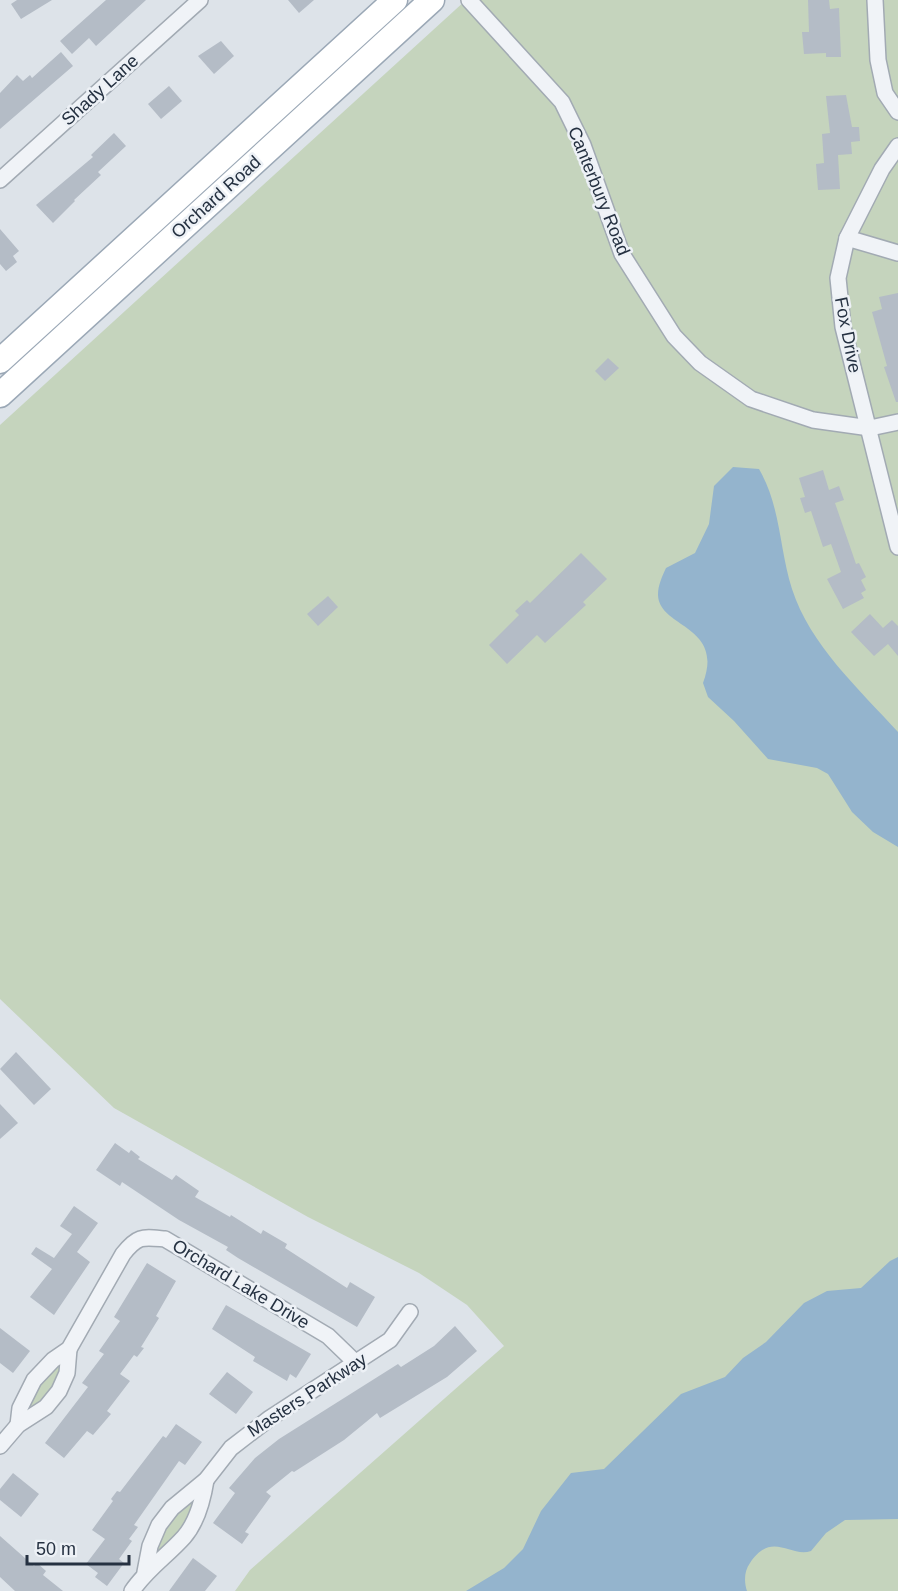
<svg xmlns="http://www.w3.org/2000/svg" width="898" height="1591" font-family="Arial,sans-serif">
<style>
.green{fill:#c5d4bd}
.water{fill:#94b4cd}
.building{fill:#b4bcc6}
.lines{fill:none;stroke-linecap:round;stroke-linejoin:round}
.minor-casing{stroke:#a2aab3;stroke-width:18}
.primary-casing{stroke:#9ba8b6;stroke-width:27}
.minor{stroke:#f0f3f7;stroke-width:15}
.primary{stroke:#fff;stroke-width:24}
.labels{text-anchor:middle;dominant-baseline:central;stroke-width:5;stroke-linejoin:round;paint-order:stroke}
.street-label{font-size:18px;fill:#253141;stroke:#edf1f6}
</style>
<rect width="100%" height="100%" fill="#dde3e9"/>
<g class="green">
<polygon points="466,0 898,0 898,1591 235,1591 250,1570 504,1346 467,1305 419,1273 308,1217 114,1108 0,999 0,425"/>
<path d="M64,1361C59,1383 47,1401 27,1411C36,1390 44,1373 64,1361Z"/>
<polygon points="194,1499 196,1501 179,1536 159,1553 157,1548 171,1520"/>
</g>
<g class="water">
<path d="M733,467L759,469C781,507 779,548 792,589C810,645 859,689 898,732V847L873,832L852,812L828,774L817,768L768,759L734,721L708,697L703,683C725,625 659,628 658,595C658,585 662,577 666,568L695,553L709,524L714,486Z"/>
<path d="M898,1257V1519L845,1520L826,1533L811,1551C790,1558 772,1530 750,1563C744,1571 744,1582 747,1591H466L504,1568L523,1549L541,1511L571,1473L604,1469L681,1394L725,1377L743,1358L766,1342L804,1303L827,1291L861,1288L890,1261Z"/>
</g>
<g class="building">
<polygon points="17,0 52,0 21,19 11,4"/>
<polygon points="106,0 146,0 96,46 89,38 72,54 60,41"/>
<polygon points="288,0 314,0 299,13"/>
<polygon points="808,0 829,0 830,9 839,8 841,57 826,57 826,53 804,54 802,32 809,32"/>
<polygon points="221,41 234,56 214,74 198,56"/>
<polygon points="61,52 73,66 0,129 0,93 17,75 23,81 30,75 32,78"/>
<polygon points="169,86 182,101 161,119 148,104"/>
<polygon points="846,95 852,127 859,127 860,141 851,142 852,154 838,155 840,189 818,190 816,164 824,163 822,134 830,133 826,96"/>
<polygon points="114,133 126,146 98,172 101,175 74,200 75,201 53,223 36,205 93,157 91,155"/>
<polygon points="0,229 19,251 13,256 17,262 6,271 0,264"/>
<polygon points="898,293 898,402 896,402 884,367 887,366 872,312 882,309 879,297"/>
<polygon points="608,358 619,368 605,381 595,371"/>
<polygon points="823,470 829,490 839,486 844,500 835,503 856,564 859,563 866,577 861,580 866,590 861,593 864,598 843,609 827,579 841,572 831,544 823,547 811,511 805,513 800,498 805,497 799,478"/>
<polygon points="581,553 607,579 583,602 586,605 545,643 537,635 507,664 489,645 519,615 515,611 527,600 530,603"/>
<polygon points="328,596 338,607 318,626 307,614"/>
<polygon points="870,614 883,628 892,620 898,626 898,656 888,644 874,656 851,632"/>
<polygon points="16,1052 51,1089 34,1105 0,1069"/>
<polygon points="0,1104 18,1123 0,1139"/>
<polygon points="115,1143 129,1153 131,1150 140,1157 138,1159 172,1180 176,1175 199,1191 195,1197 230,1217 231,1215 261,1234 263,1230 287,1244 285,1248 347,1288 350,1282 375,1297 357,1327 238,1258 226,1250 228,1247 179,1220 122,1182 120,1186 96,1170"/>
<polygon points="74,1206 98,1223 77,1252 90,1262 54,1315 30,1297 52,1269 31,1254 36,1247 54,1258 72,1234 60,1226"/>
<polygon points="147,1263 176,1281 156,1316 159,1318 141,1347 144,1348 137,1357 134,1355 120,1374 130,1381 107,1411 111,1414 93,1435 87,1431 64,1458 45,1443 88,1387 82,1383 104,1354 99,1351 120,1321 114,1317"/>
<polygon points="226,1305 311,1354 296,1378 290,1374 287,1381 253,1361 255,1357 212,1329"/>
<polygon points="455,1326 477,1351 447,1377 380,1418 377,1413 344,1440 294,1472 292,1471 266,1492 271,1496 245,1532 249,1534 242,1544 213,1523 235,1493 229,1488 255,1458 279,1439 398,1364 401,1367 434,1346"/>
<polygon points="0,1328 30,1351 13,1373 0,1363"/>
<polygon points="227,1372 253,1392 236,1414 209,1394"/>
<polygon points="176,1424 202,1442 185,1465 179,1461 134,1525 138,1527 129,1539 132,1541 119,1559 124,1563 107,1586 95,1577 98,1573 86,1564 105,1539 92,1530 113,1501 111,1499 117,1491 120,1492 163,1436 166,1438"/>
<polygon points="13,1473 39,1494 21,1517 0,1500 0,1489"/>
<polygon points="0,1536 34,1566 37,1563 46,1571 43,1575 63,1591 15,1591 0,1577"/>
<polygon points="193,1558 217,1576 205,1591 169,1591"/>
</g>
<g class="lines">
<defs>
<g id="minor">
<polyline points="469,0 562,102 583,145 622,254 674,336 700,363 751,399 813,420 870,428 898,422"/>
<polyline points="875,0 878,60 885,93 898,112"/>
<polyline points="898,146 882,169 847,238 838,278 843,327 898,547"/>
<polyline points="0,180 200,0"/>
<polyline points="847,238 898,253"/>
<path d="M18,1425L20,1408L34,1380L53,1360L69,1349L123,1254C138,1235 143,1237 165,1239L328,1336L356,1363"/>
<polyline points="0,1446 18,1425 46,1407 59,1391 67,1373 69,1349"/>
<polyline points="145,1572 150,1546 159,1525 172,1508 206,1480 231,1448 270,1418 390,1340 410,1312"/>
<path d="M132,1591C147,1569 167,1556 184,1537C197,1522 203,1499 206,1480"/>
</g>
<g id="primary">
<polyline points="0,361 395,0"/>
<polyline points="0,395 432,0"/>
</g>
</defs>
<use href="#minor" class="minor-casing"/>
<use href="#primary" class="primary-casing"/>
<use href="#minor" class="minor"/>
<use href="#primary" class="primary"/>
</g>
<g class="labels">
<g class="street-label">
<text transform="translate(100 90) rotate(-42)">Shady Lane</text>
<text transform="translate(599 191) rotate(68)">Canterbury Road</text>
<text transform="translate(216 197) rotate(-42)">Orchard Road</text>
<text transform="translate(848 335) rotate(79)">Fox Drive</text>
<text transform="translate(241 1284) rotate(31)">Orchard Lake Drive</text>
<text transform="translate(307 1395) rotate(-33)">Masters Parkway</text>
</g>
</g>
<path d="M27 1555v9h102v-9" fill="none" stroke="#253141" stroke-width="3"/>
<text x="36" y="1555" font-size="18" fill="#253141" stroke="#edf1f6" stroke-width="4.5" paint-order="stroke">50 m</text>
</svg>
